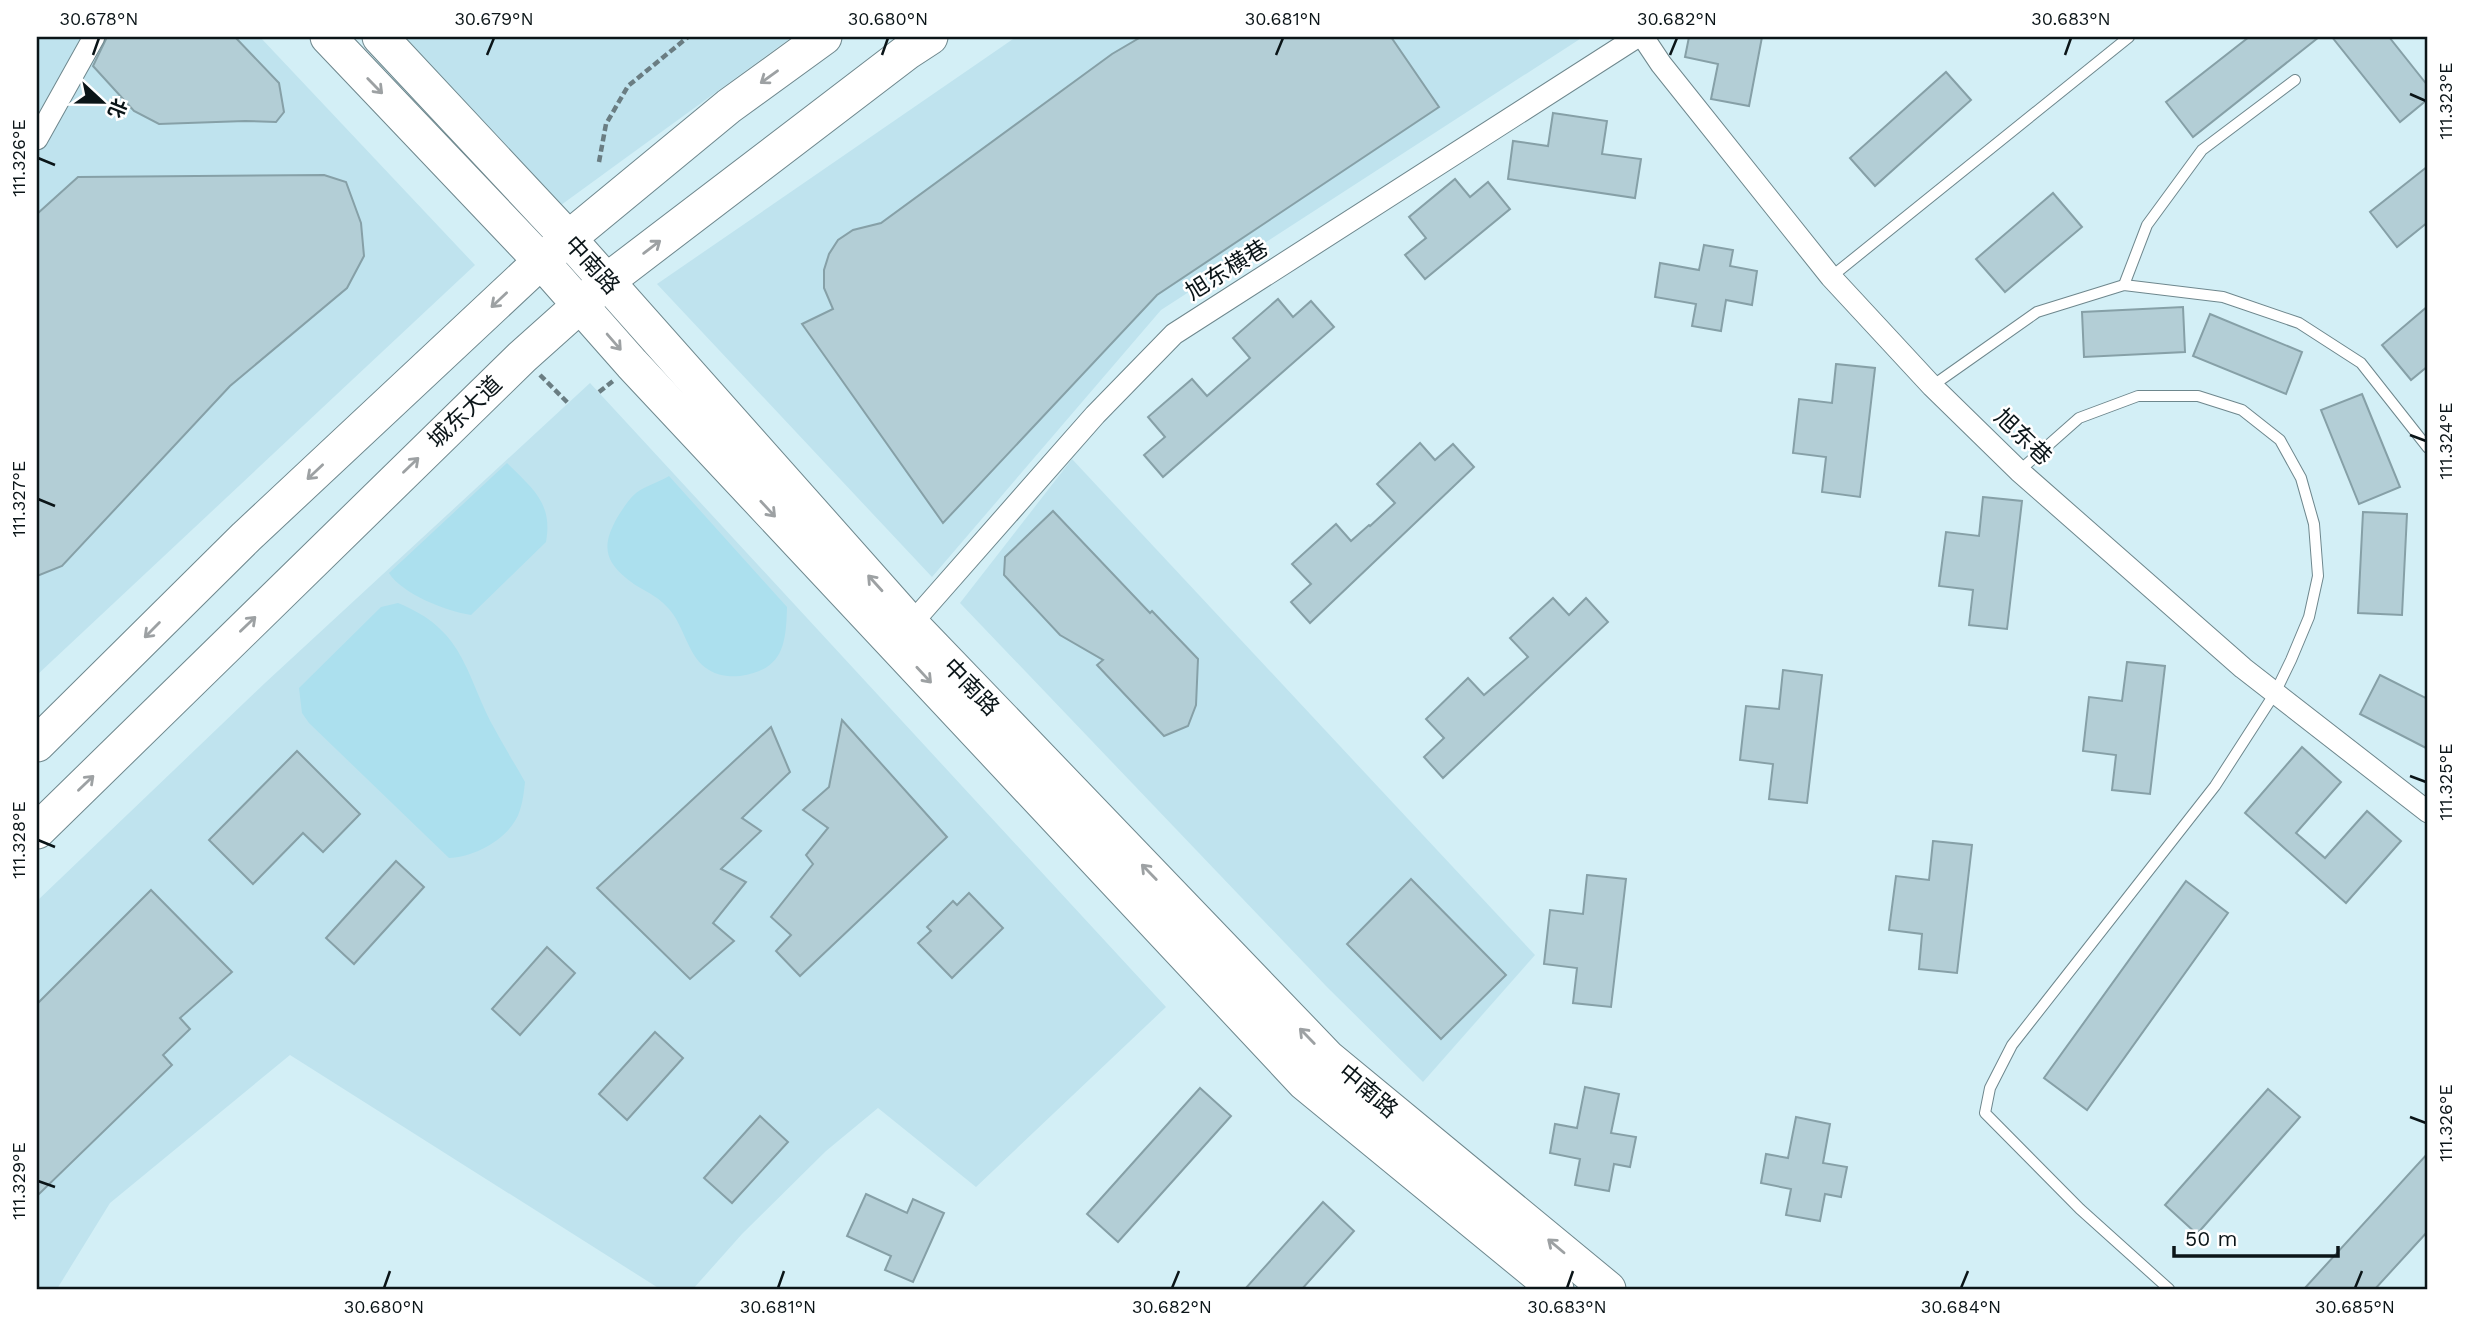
<svg xmlns="http://www.w3.org/2000/svg" width="2465" height="1326" font-family="'Work Sans','Noto Sans SC',sans-serif">
<style>
.built{fill:#bfe3ee}
.green{fill:#ace0ee}
.building{fill:#b3ced6;stroke:#86a0a7;stroke-width:2}
.lines{fill:none;stroke-linecap:round;stroke-linejoin:round}
.lane-casing{stroke:#6e878d;stroke-width:12}
.street-casing{stroke:#6e878d;stroke-width:23}
.primary-casing{stroke:#6e878d;stroke-width:37}
.path{stroke:#6a7d82;stroke-width:4.5;stroke-dasharray:7 3.5;stroke-linecap:butt}
.lane{stroke:#fff;stroke-width:10}
.street{stroke:#fff;stroke-width:21}
.primary{stroke:#fff;stroke-width:35}
.oneway{stroke:#9da1a3}
.ticks{fill:none;stroke:#0b1518;stroke-width:2.5}
.labels{text-anchor:middle;dominant-baseline:central;stroke-width:5;stroke-linejoin:round;paint-order:stroke}
.street-label{font-size:23px;fill:#0b1518;stroke:#fff}
.neatline{fill:none;stroke:#0b1518;stroke-width:2.5}
.ticks-label{font-size:18px;text-anchor:middle;fill:#0b1518}
</style>
<rect width="100%" height="100%" fill="#d3eff6"/>
<g class="built">
<polygon points="37,37 260,37 475,265 37,675"/>
<polygon points="404,37 792,37 561,205"/>
<polygon points="1016,37 1583,37 1161,310 932,577 657,284"/>
<polygon points="590,383 1166,1007 976,1187 878,1108 826,1151 742,1234 693,1289 660,1289 290,1055 110,1203 57,1289 37,1289 37,901 265,683"/>
<polygon points="1072,459 1535,955 1423,1082 1327,987 960,603"/>
</g>
<g class="green">
<path d="M507,463C533,489 553,503 546,542L471,615C446,611 402,594 389,573Z"/>
<path d="M669,476L787,607C786,645 783,670 740,676C731,677 718,676 709,670C688,658 685,627 669,609C654,592 641,591 626,578C603,559 603,543 617,518C622,510 628,500 636,493C645,486 659,482 669,476Z"/>
<path d="M398,603C464,630 464,670 493,726C503,745 515,764 525,782C524,791 523,801 520,810C512,837 476,857 449,858L309,723L302,713L299,688L381,607Z"/>
</g>
<g class="building">
<polygon points="107,37 235,37 279,83 284,112 276,122 245,121 159,124 134,111 93,66"/>
<polygon points="1141,37 1391,37 1439,107 1157,295 943,523 802,324 833,309 824,288 824,270 829,254 838,240 853,230 881,223 1112,54"/>
<polygon points="1689,37 1762,37 1749,106 1711,99 1718,64 1685,57"/>
<polygon points="2249,37 2319,37 2193,137 2166,102"/>
<polygon points="2332,37 2389,37 2428,86 2428,99 2400,122"/>
<polygon points="1946,72 1971,100 1875,186 1850,158"/>
<polygon points="1553,113 1607,121 1602,154 1641,159 1635,198 1508,179 1513,141 1548,146"/>
<polygon points="2428,166 2428,222 2397,247 2370,212"/>
<polygon points="324,175 346,182 361,223 364,256 347,288 230,386 62,566 37,576 37,214 78,177"/>
<polygon points="1455,179 1470,197 1488,182 1510,209 1425,279 1405,255 1426,238 1409,217"/>
<polygon points="2053,193 2082,227 2005,292 1976,259"/>
<polygon points="1704,245 1733,250 1730,266 1757,271 1752,305 1726,300 1721,331 1692,326 1696,304 1655,297 1660,263 1699,270"/>
<polygon points="1278,299 1293,317 1311,301 1334,327 1163,477 1144,455 1165,437 1148,417 1192,379 1207,396 1250,358 1233,338"/>
<polygon points="2428,306 2428,366 2411,380 2382,345"/>
<polygon points="2183,307 2185,352 2084,357 2082,312"/>
<polygon points="2210,314 2302,352 2286,394 2193,356"/>
<polygon points="1836,364 1875,368 1860,497 1822,492 1826,457 1793,453 1799,399 1832,403"/>
<polygon points="2362,394 2400,487 2359,504 2321,410"/>
<polygon points="1420,443 1435,460 1453,444 1474,467 1310,623 1291,602 1311,584 1292,564 1336,524 1351,541 1369,525 1370,526 1395,503 1377,484"/>
<polygon points="1983,497 2022,501 2007,629 1969,625 1973,590 1939,586 1946,532 1979,536"/>
<polygon points="1053,511 1150,613 1152,611 1198,659 1196,705 1188,726 1164,736 1097,665 1103,660 1060,635 1004,575 1005,557"/>
<polygon points="2363,512 2407,514 2402,615 2358,613"/>
<polygon points="1553,598 1569,615 1586,598 1608,622 1443,778 1424,757 1444,738 1426,719 1468,678 1484,695 1528,657 1510,638"/>
<polygon points="2127,662 2165,666 2150,794 2112,790 2116,755 2083,751 2089,697 2122,701"/>
<polygon points="1783,670 1822,675 1807,803 1769,799 1773,764 1740,760 1746,706 1779,709"/>
<polygon points="2380,675 2428,699 2428,749 2360,714"/>
<polygon points="842,720 947,837 800,976 776,951 791,935 771,917 813,864 806,855 828,828 803,810 829,787"/>
<polygon points="771,727 790,772 742,818 761,831 721,869 746,882 713,923 734,941 690,979 597,888"/>
<polygon points="2302,747 2341,782 2296,833 2325,858 2367,811 2401,841 2346,903 2245,813"/>
<polygon points="297,751 360,814 323,852 303,833 253,884 209,840"/>
<polygon points="1933,841 1972,845 1957,973 1919,969 1922,934 1889,930 1896,876 1929,880"/>
<polygon points="396,861 424,887 354,964 326,938"/>
<polygon points="1587,875 1626,879 1611,1007 1573,1003 1577,968 1544,964 1550,910 1583,914"/>
<polygon points="1411,879 1506,975 1441,1039 1347,944"/>
<polygon points="2186,881 2228,913 2087,1110 2044,1078"/>
<polygon points="151,890 232,972 180,1018 190,1029 163,1055 172,1065 37,1196 37,1004"/>
<polygon points="969,893 1003,928 952,978 918,943 931,931 927,927 953,901 957,905"/>
<polygon points="547,947 575,973 520,1035 492,1009"/>
<polygon points="655,1032 683,1058 627,1120 599,1094"/>
<polygon points="1585,1087 1619,1094 1611,1133 1636,1137 1630,1167 1614,1164 1609,1191 1575,1185 1580,1159 1550,1153 1555,1124 1577,1128"/>
<polygon points="1200,1088 1231,1116 1118,1242 1087,1214"/>
<polygon points="2268,1089 2300,1117 2197,1234 2165,1205"/>
<polygon points="760,1116 788,1142 732,1203 704,1178"/>
<polygon points="1796,1117 1830,1124 1823,1163 1847,1167 1841,1197 1825,1194 1820,1221 1786,1215 1791,1189 1761,1183 1766,1154 1788,1158"/>
<polygon points="2428,1153 2428,1231 2375,1289 2304,1289"/>
<polygon points="866,1194 907,1213 913,1199 944,1213 913,1282 885,1270 891,1256 847,1236"/>
<polygon points="1323,1202 1354,1231 1302,1289 1245,1289"/>
</g>
<g class="lines">
<defs>
<g id="lane">
<polyline points="1831,277 2129,37"/>
<polyline points="2124,285 2147,225 2202,150 2295,80"/>
<polyline points="1932,386 2037,312 2124,285 2223,297 2299,323 2361,363 2428,448"/>
<polyline points="2019,471 2079,418 2138,396 2198,396 2242,410 2280,440 2301,478 2314,524 2318,576 2309,617 2291,660 2275,693 2215,786 2012,1045 1990,1088 1985,1113 2080,1209 2169,1289"/>
</g>
<g id="street">
<polyline points="1643,37 1661,64 1831,277 1932,386 2019,471 2243,668 2428,812"/>
<polyline points="37,139 94,37"/>
<polyline points="911,624 1095,415 1174,334 1637,37"/>
</g>
<g id="primary">
<polyline points="328,37 541,261 632,364 1305,1083 1556,1289"/>
<polyline points="380,37 568,238 911,624 1328,1058 1608,1289"/>
<polyline points="37,744 246,537 541,261 729,106 824,37"/>
<polyline points="37,831 522,357 607,281 907,52 930,37"/>
</g>
</defs>
<use href="#lane" class="lane-casing"/>
<use href="#street" class="street-casing"/>
<use href="#primary" class="primary-casing"/>
<g class="path">
<polyline points="599,162 606,124 628,86 688,37"/>
<polyline points="540,375 568,403"/>
<polyline points="599,392 613,381"/>
</g>
<use href="#lane" class="lane"/>
<use href="#street" class="street"/>
<use href="#primary" class="primary"/>
</g>
<defs><path id="oneway-shaft" d="M-6 0H5M1.5-3L5.5 0L1.5 3" fill="none" stroke-width="1.6" stroke-linecap="round" stroke-linejoin="round" transform="scale(1.75)"/></defs>
<g class="oneway">
<use href="#oneway-shaft" transform="translate(769 77) rotate(144)"/>
<use href="#oneway-shaft" transform="translate(375 86) rotate(46)"/>
<use href="#oneway-shaft" transform="translate(652 247) rotate(-37)"/>
<use href="#oneway-shaft" transform="translate(499 300) rotate(137)"/>
<use href="#oneway-shaft" transform="translate(614 342) rotate(49)"/>
<use href="#oneway-shaft" transform="translate(411 465) rotate(-44)"/>
<use href="#oneway-shaft" transform="translate(315 472) rotate(137)"/>
<use href="#oneway-shaft" transform="translate(768 509) rotate(47)"/>
<use href="#oneway-shaft" transform="translate(875 583) rotate(-132)"/>
<use href="#oneway-shaft" transform="translate(248 624) rotate(-44)"/>
<use href="#oneway-shaft" transform="translate(152 630) rotate(135)"/>
<use href="#oneway-shaft" transform="translate(924 675) rotate(47)"/>
<use href="#oneway-shaft" transform="translate(86 783) rotate(-44)"/>
<use href="#oneway-shaft" transform="translate(1149 872) rotate(-134)"/>
<use href="#oneway-shaft" transform="translate(1307 1036) rotate(-134)"/>
<use href="#oneway-shaft" transform="translate(1556 1246) rotate(-140)"/>
</g>
<path class="ticks" d="M93,55L99,38M487,55L494,38M882,55L888,38M1276,55L1283,38M1670,55L1677,38M2065,55L2071,38M2410,94L2426,101M38,158L55,165M2410,435L2426,441M38,499L55,506M2410,776L2426,782M38,840L55,847M2410,1117L2426,1123M38,1181L55,1187M384,1288L390,1271M778,1288L784,1271M1172,1288L1179,1271M1567,1288L1573,1271M1961,1288L1968,1271M2355,1288L2362,1271"/>
<g class="labels">
<g class="street-label">
<text transform="translate(592 265) rotate(48)">中南路</text>
<text transform="translate(1227 270) rotate(-32)">旭东横巷</text>
<text transform="translate(465 412) rotate(-44)">城东大道</text>
<text transform="translate(2023 437) rotate(44)">旭东巷</text>
<text transform="translate(971 687) rotate(46)">中南路</text>
<text transform="translate(1368 1091) rotate(40)">中南路</text>
</g>
</g>
<rect width="2465" height="1326" fill="none" stroke="#ffffff" stroke-width="77"/>
<g transform="translate(102 102) rotate(112)" stroke="#ffffff" stroke-width="5" paint-order="stroke">
<path d="M0-5L12 26L0 18L-12 26Z" fill="#0b1518"/>
<text y="-10" font-size="19" font-weight="bold" text-anchor="middle" fill="#0b1518">北</text>
</g>
<path d="M2174 1246v10h164v-10" fill="none" stroke="#0b1518" stroke-width="3.5"/>
<text x="2185" y="1246" font-size="21" fill="#0b1518" stroke="#ffffff" stroke-width="5" paint-order="stroke">50 m</text>
<rect x="38" y="38" width="2388" height="1250" class="neatline"/>
<g class="ticks-label">
<text x="99" y="25">30.678°N</text>
<text x="494" y="25">30.679°N</text>
<text x="888" y="25">30.680°N</text>
<text x="1283" y="25">30.681°N</text>
<text x="1677" y="25">30.682°N</text>
<text x="2071" y="25">30.683°N</text>
<text transform="translate(2446 101) rotate(-90)" y="6">111.323°E</text>
<text transform="translate(19 158) rotate(-90)" y="6">111.326°E</text>
<text transform="translate(2446 441) rotate(-90)" y="6">111.324°E</text>
<text transform="translate(19 499) rotate(-90)" y="6">111.327°E</text>
<text transform="translate(2446 782) rotate(-90)" y="6">111.325°E</text>
<text transform="translate(19 840) rotate(-90)" y="6">111.328°E</text>
<text transform="translate(2446 1123) rotate(-90)" y="6">111.326°E</text>
<text transform="translate(19 1181) rotate(-90)" y="6">111.329°E</text>
<text x="384" y="1313">30.680°N</text>
<text x="778" y="1313">30.681°N</text>
<text x="1172" y="1313">30.682°N</text>
<text x="1567" y="1313">30.683°N</text>
<text x="1961" y="1313">30.684°N</text>
<text x="2355" y="1313">30.685°N</text>
</g>
</svg>
